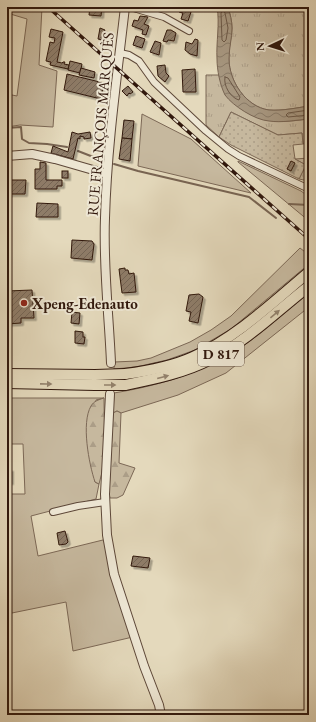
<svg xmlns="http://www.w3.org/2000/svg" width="316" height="722" font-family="'EB Garamond',serif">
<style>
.grass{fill:#c6b89e;stroke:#7c6856}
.forest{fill:url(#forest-firs);stroke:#7c6856}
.park{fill:url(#park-tufts);stroke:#7c6856}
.garden{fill:url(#garden-dots);stroke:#7c6856}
.water{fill:url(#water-waves);stroke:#786452}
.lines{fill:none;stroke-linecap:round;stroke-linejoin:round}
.shore{stroke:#6c5846;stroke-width:1}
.stream{stroke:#786452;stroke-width:2}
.building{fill:url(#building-hatch);stroke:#31180d;filter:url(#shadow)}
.minor-casing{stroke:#5e4839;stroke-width:8}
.tertiary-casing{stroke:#5e4839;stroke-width:10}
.primary-casing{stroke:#31180d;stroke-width:12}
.minor{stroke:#ede6d3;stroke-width:6}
.tertiary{stroke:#ede6d3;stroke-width:8}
.primary{stroke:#e4d9bc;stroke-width:10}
.rail-casing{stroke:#31180d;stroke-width:3.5}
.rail{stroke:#ede6d3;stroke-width:2;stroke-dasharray:6;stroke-linecap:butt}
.primary-bridge-casing{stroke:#31180d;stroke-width:12;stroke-linecap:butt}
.primary-bridge{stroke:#e4d9bc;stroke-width:10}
.oneway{fill:#93826d}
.poi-dot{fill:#8f2418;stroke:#ede6d3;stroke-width:1.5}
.labels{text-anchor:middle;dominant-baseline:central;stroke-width:4;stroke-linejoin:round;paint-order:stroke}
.shield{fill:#ede6d3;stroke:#695648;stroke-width:1}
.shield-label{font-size:14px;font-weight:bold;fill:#31180d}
.street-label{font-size:15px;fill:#31180d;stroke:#ede6d3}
.poi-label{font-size:15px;font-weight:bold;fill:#31180d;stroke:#ede6d3;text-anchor:start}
</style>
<defs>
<pattern id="forest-firs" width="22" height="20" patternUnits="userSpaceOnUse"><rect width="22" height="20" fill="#c6b89e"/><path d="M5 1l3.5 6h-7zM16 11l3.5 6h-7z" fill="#ab9d87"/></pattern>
<pattern id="park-tufts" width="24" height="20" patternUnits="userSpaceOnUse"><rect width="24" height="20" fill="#c6b89e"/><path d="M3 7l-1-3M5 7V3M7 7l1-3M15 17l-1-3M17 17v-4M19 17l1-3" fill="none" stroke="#ab9d87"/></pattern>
<pattern id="garden-dots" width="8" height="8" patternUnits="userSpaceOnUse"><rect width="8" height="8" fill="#c6b89e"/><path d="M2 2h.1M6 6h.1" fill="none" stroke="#ab9d87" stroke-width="1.8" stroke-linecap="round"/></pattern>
<pattern id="water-waves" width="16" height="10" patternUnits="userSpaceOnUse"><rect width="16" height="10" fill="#a79780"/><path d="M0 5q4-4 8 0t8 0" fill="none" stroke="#897a67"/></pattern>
<pattern id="building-hatch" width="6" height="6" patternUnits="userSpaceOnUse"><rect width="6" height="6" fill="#8e7c68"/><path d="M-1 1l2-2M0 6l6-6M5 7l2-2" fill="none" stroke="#756554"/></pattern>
<filter id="shadow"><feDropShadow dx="2.5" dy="2.5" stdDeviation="0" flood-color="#0004"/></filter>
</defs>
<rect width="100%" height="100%" fill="#e4d9bc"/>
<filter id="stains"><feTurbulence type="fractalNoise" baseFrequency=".005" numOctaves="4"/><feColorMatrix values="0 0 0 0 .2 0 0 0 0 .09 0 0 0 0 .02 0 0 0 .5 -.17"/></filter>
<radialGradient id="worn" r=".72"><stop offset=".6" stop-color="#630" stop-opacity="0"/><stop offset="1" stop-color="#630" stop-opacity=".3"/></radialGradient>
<g class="grass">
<polygon points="7,7 42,7 39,65 57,71 53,127 20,125 7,127 7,94 17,96 27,19 7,13"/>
<polygon points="142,114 191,139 251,193 138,166"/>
<polygon points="238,161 301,191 309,197 309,221 238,162"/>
<polygon points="300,248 309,255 309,264 231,329 195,350 167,360 136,367 114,369 114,362 137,361 151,358 190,342 211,330 231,316"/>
<path d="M309,293V307L226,373L178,395L121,413L117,411L113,413L114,393C162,385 210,371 250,341C270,326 289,309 309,293Z"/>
<path d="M7,398H104L96,400L95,482L99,484L96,499L31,516L38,556L111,538C114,571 127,604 137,636L73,651L66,602L7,614V494H25L23,444H7Z"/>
</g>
<g class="forest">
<path d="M104,398C104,424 107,459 99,484L95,482C89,464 81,423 91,406C94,401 98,400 104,398Z"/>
<polygon points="117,411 121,413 119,463 135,468 123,495 117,498 110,498 109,493 113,413"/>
</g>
<g class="park">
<path d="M228,7H309V106C296,108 282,111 269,110C246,107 229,81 229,59C228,48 232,38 232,28C232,21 230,14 228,7Z"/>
<path d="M206,75H219C225,103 251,120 278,121C288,122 299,120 309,119V143L303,144L302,133L278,135L231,112L219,137L206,125Z"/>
<polygon points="309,158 309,181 299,179 306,165 295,159"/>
</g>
<polygon class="garden" points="231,112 278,135 302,133 303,144 293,145 295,159 306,165 299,179 231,145 219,137"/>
<path class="water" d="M217,7H228C230,14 232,21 232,28C232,38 229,48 229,59C229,81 246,107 269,110C282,111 296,108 309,106V119C296,120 282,123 269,121C255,120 233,106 225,95C220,85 217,70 217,59C216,42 220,24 217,7Z"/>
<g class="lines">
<g class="shore">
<polygon points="224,11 225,13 228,28 226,40 224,42 222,40 221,13"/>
<path d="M225,77L228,78L240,97L239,100C231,98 223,86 225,77Z"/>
<polyline points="309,110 288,113 286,115 288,117 309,115"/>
</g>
<g class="stream">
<polyline points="7,128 21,127 22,139 29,143 47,144 67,147"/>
<polyline points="78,151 101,160"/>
<polyline points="114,164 138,171 249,197 276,218"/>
<polyline points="289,204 309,205"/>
</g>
</g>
<g class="building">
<polygon points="90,7 102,7 101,16 89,15"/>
<polygon points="180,7 185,7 184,9 191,12 188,21 181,19 183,13 179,12"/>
<polygon points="140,16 148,17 144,24 149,26 146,35 142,34 143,30 132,26 134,20 138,21"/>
<polygon points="100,28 105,30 102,40 98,39"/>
<polygon points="51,29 63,32 57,62 62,63 63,62 65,62 64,64 69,65 68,69 50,65 51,62 46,61 50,42 54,43 55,38 49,37"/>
<polygon points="167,30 171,30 176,33 174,41 168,40 167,42 163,41"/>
<polygon points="136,36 145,39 142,48 133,45"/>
<polygon points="195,39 198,40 197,56 190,54 185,50 186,42 192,44"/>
<polygon points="155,41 161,43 159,55 150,52"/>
<polygon points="70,61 82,64 80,73 68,70"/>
<polygon points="165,65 166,73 169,76 165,82 158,76 157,66"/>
<polygon points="81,68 95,72 94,78 79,75"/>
<polygon points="195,69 196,92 183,92 182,70"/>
<polygon points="67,74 104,83 101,99 64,90"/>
<polygon points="128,86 133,92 130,94 129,93 127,96 122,91"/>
<polygon points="124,120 134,121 132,139 122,138"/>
<polygon points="72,132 78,134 90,132 91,138 84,139 84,137 80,136 80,139 78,138 73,159 51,153 53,146 68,152"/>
<polygon points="122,138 132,139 130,161 119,159"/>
<polygon points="291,161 295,163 291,171 287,169"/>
<polygon points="40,162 46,163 46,180 62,180 62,186 57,186 57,189 35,189 35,169 40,169"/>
<rect x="62" y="171" width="6" height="7"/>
<polygon points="7,180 26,180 25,194 10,194 9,195 7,195"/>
<polygon points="37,203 58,204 58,217 36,217"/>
<polygon points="72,240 92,241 94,244 92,260 71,258"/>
<polygon points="125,268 125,270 128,270 129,274 134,273 136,292 122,293 119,269"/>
<polygon points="32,290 34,318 21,318 21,323 7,324 7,291"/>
<polygon points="199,294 203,297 198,323 189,321 191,312 186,311 189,295"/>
<polygon points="72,312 80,313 79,324 71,323"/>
<polygon points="75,331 83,332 83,337 85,337 84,344 75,343"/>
<rect x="7" y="469" width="4" height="13"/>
<polygon points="65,531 68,542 66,544 59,545 57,533"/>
<polygon points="133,556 150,558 148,568 131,566"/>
</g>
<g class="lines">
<defs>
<g id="minor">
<polyline points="130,7 164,17 189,31"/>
<polyline points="120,53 129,55 139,61 154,82 206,131 228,149 239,156 309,189"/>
<polyline points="53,512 78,506 105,502"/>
</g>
<g id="tertiary">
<polyline points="7,156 32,154 55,159 107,174"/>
<path d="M111,363C109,315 103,267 105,218C107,147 117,77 125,7"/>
<polyline points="110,394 105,494 107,535 114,574 144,666 159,705 161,715"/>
</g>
<g id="primary">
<polyline points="7,374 95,375"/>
<path d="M125,374C148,371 171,367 193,357C237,337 272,303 309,272"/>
<polyline points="7,383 95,385"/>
<path d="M125,385C154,379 184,373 211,359C247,341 277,311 309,286"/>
</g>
</defs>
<use href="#minor" class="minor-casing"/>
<use href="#tertiary" class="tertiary-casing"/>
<use href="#primary" class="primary-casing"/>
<use href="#minor" class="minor"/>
<use href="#tertiary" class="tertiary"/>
<use href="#primary" class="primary"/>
<defs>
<polyline id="rail" points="48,7 309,239"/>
</defs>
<use href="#rail" class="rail-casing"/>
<use href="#rail" class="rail"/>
<defs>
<g id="primary-bridge">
<polyline points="95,375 125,374"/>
<polyline points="95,385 125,385"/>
</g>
</defs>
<use href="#primary-bridge" class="primary-bridge-casing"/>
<use href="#primary-bridge" class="primary-bridge"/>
</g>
<defs><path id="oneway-solid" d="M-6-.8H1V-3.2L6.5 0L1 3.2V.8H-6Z"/></defs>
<g class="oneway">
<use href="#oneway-solid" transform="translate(275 314) rotate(-40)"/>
<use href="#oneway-solid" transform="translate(163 377) rotate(-15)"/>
<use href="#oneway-solid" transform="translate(46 384) rotate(1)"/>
<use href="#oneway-solid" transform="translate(110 385)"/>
</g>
<circle class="poi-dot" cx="24" cy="303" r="4"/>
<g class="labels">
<rect class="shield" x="198" y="342" width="46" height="24" rx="3"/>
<g class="shield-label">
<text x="221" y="354">D 817</text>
</g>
<g class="street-label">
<text transform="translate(100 124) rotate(-85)">RUE FRANÇOIS MARQUÈS</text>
</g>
<g class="poi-label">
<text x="32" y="303">Xpeng-Edenauto</text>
</g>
</g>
<rect width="316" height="722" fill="none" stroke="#e4d9bc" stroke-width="24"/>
<rect x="8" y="8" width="300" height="706" fill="none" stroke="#31180d" stroke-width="2"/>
<rect x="12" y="12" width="292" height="698" fill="none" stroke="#31180d"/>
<g transform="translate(270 46) rotate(266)" stroke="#ede6d3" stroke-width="3" paint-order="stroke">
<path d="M0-3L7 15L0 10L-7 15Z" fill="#31180d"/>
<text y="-6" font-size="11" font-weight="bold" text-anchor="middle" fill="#31180d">N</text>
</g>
<rect width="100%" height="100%" filter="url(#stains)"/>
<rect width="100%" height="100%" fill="url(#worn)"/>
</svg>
